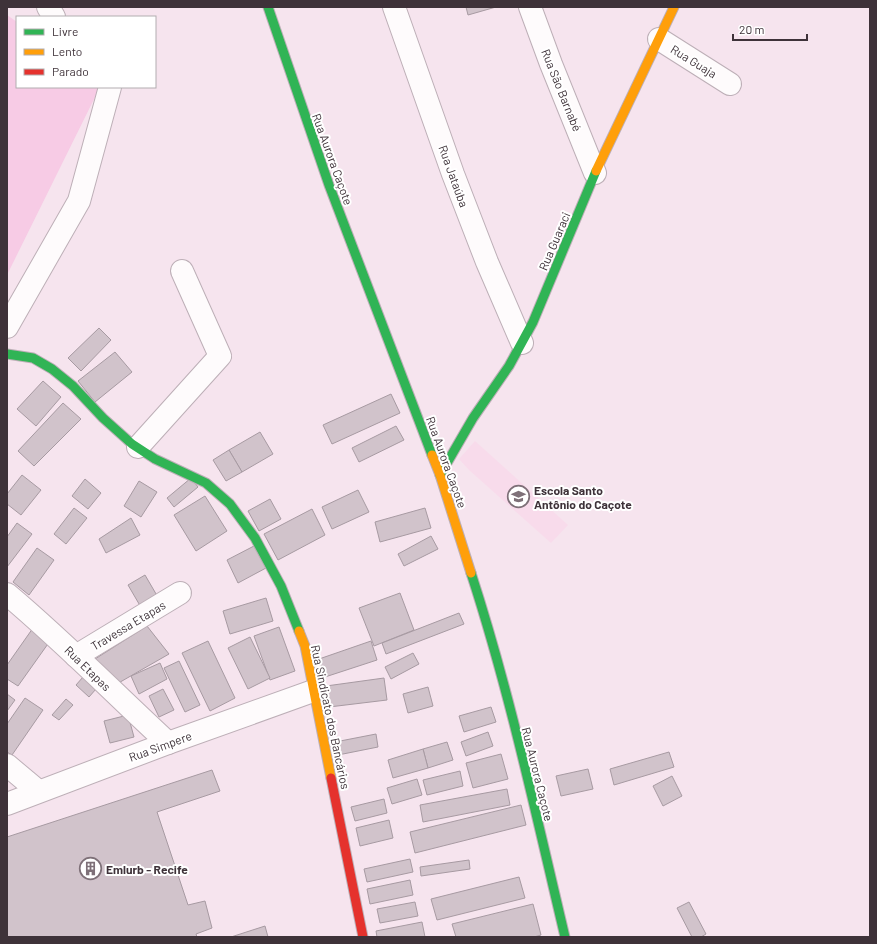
<svg xmlns="http://www.w3.org/2000/svg" width="877" height="944" font-family="Barlow,sans-serif">
<style>
.built{fill:#f8dbeb}
.green{fill:#f7cbe5}
.building{fill:#d1c3cb;stroke:#a79aa2}
.lines{fill:none;stroke-linecap:round;stroke-linejoin:round}
.street-casing{stroke:#bdafb7;stroke-width:24}
.fast-casing{stroke:#bdafb7;stroke-width:11}
.slow-casing{stroke:#bdafb7;stroke-width:11}
.jam-casing{stroke:#bdafb7;stroke-width:11}
.street{stroke:#fefbfc;stroke-width:22}
.fast{stroke:#30b455;stroke-width:9}
.slow{stroke:#ff9f0a;stroke-width:9}
.jam{stroke:#e5322d;stroke-width:9}
.labels{text-anchor:middle;dominant-baseline:central;stroke-width:4;stroke-linejoin:round;paint-order:stroke}
.street-label{font-size:12px;fill:#3e3239;stroke:#fff}
.poi-label{font-size:12px;font-weight:bold;fill:#3e3239;stroke:#fff;text-anchor:start}
</style>
<rect width="100%" height="100%" fill="#f6e4ee"/>
<polygon class="built" points="475,441 568,525 551,543 469,470 459,459"/>
<polygon class="green" points="7,15 17,22 17,87 100,87 7,275"/>
<g class="building">
<polygon points="466,7 496,7 468,15"/>
<polygon points="99,328 111,340 81,371 68,358"/>
<polygon points="115,352 132,372 95,402 78,381"/>
<polygon points="43,381 61,397 36,426 17,409"/>
<polygon points="391,394 400,413 332,444 323,425"/>
<polygon points="63,403 81,419 34,466 18,451"/>
<polygon points="396,426 404,440 359,462 352,448"/>
<polygon points="260,432 273,454 242,472 229,450"/>
<polygon points="229,450 242,472 226,481 213,460"/>
<polygon points="22,475 41,490 21,515 7,504 7,494"/>
<polygon points="191,478 198,487 174,507 167,498"/>
<polygon points="85,479 101,493 88,509 72,496"/>
<polygon points="139,481 157,492 141,517 124,506"/>
<polygon points="358,490 369,512 332,529 322,507"/>
<polygon points="205,496 227,531 196,551 174,515"/>
<polygon points="270,499 281,519 259,531 248,511"/>
<polygon points="74,508 87,518 66,544 54,534"/>
<polygon points="425,508 431,528 380,542 375,522"/>
<polygon points="312,509 325,535 278,560 264,534"/>
<polygon points="131,518 140,535 106,553 99,539"/>
<polygon points="17,523 32,534 7,567 7,537"/>
<polygon points="431,536 438,549 404,566 398,554"/>
<polygon points="254,546 266,568 238,583 227,560"/>
<polygon points="37,548 54,560 29,595 13,582"/>
<polygon points="145,575 159,599 142,609 128,585"/>
<polygon points="400,593 414,630 374,646 359,608"/>
<polygon points="266,598 273,621 230,634 223,611"/>
<polygon points="459,613 464,624 386,654 382,643"/>
<polygon points="147,626 169,654 115,685 95,659"/>
<polygon points="279,627 295,671 270,680 254,636"/>
<polygon points="33,628 50,641 18,686 7,679 7,665"/>
<polygon points="250,637 270,678 248,689 228,648"/>
<polygon points="208,641 235,698 210,711 182,653"/>
<polygon points="371,641 377,660 325,677 319,659"/>
<polygon points="413,653 419,664 391,679 385,667"/>
<polygon points="179,661 200,705 185,712 164,668"/>
<polygon points="160,663 167,679 139,694 131,676"/>
<polygon points="83,677 96,689 89,697 76,685"/>
<polygon points="384,678 387,700 329,707 326,686"/>
<polygon points="428,687 433,706 408,713 403,694"/>
<polygon points="163,689 174,710 159,717 149,696"/>
<polygon points="7,694 15,700 7,711"/>
<polygon points="25,698 43,710 12,755 7,752 7,724"/>
<polygon points="66,699 73,705 59,720 52,715"/>
<polygon points="491,707 496,722 464,732 459,716"/>
<polygon points="128,715 134,737 110,743 104,721"/>
<polygon points="488,732 493,746 466,756 461,742"/>
<polygon points="376,734 378,747 338,755 335,742"/>
<polygon points="447,742 453,760 428,768 423,749"/>
<polygon points="423,749 428,768 393,778 388,760"/>
<polygon points="669,752 674,767 614,785 610,769"/>
<polygon points="501,754 508,779 473,788 466,763"/>
<polygon points="588,769 593,789 561,796 556,776"/>
<polygon points="212,770 220,791 157,812 188,905 205,901 212,928 196,934 197,937 7,937 7,837"/>
<polygon points="460,771 463,786 427,795 423,780"/>
<polygon points="672,776 682,796 663,806 653,786"/>
<polygon points="417,779 422,795 392,804 387,788"/>
<polygon points="507,789 510,805 423,822 420,805"/>
<polygon points="384,799 387,813 355,821 351,807"/>
<polygon points="521,805 526,825 415,853 410,832"/>
<polygon points="389,820 393,838 360,846 356,828"/>
<polygon points="410,859 413,872 367,882 364,869"/>
<polygon points="469,860 470,869 421,876 420,867"/>
<polygon points="519,877 525,898 437,920 431,899"/>
<polygon points="410,880 413,895 370,904 367,889"/>
<polygon points="415,902 418,916 380,923 377,909"/>
<polygon points="689,902 706,934 701,937 692,937 677,908"/>
<polygon points="533,904 541,935 534,937 456,937 452,924"/>
<polygon points="422,922 425,937 377,937 376,931"/>
<polygon points="265,926 268,937 231,937"/>
</g>
<g class="lines">
<defs>
<g id="street">
<polyline points="48,7 54,17"/>
<polyline points="394,7 453,174 487,262 522,343"/>
<polyline points="530,7 551,64 595,173"/>
<polyline points="659,39 730,84"/>
<polyline points="7,327 79,201 110,87"/>
<polyline points="138,447 220,356 182,271"/>
<path d="M7,594C63,641 114,693 168,743"/>
<polyline points="76,656 180,593"/>
<polyline points="7,765 38,791"/>
<polyline points="7,804 168,743 313,691"/>
</g>
<g id="fast">
<polyline points="268,7 329,185 432,455"/>
<polyline points="7,354 33,358 52,369 73,386 103,418 132,444 155,459 206,483 230,504 255,538 281,586 299,631"/>
<polyline points="440,475 473,418 509,366 533,322 596,171"/>
<path d="M471,573C510,693 536,815 565,937"/>
</g>
<g id="slow">
<polyline points="596,171 674,7"/>
<polyline points="432,455 440,475 471,573"/>
<polyline points="299,631 305,646 331,778"/>
</g>
<polyline id="jam" points="331,778 363,937"/>
</defs>
<use href="#street" class="street-casing"/>
<use href="#fast" class="fast-casing"/>
<use href="#slow" class="slow-casing"/>
<use href="#jam" class="jam-casing"/>
<use href="#street" class="street"/>
<use href="#fast" class="fast"/>
<use href="#slow" class="slow"/>
<use href="#jam" class="jam"/>
</g>
<defs>
<symbol id="school-ring" viewBox="-11 -11 22 22"><circle r="9.5" fill="#fff" stroke="#7e7078" stroke-width="1.5"/><path d="M0-5L7-2L0 1L-7-2ZM-4 1L0 2.5L4 1V4Q0 6-4 4Z" fill="#7e7078"/></symbol>
<symbol id="building-ring" viewBox="-11 -11 22 22"><circle r="9.5" fill="#fff" stroke="#7e7078" stroke-width="1.5"/><path d="M-4-6H4V6H1V3H-1V6H-4ZM-2.5-4.3h1.7v1.8h-1.7ZM.8-4.3h1.7v1.8H.8ZM-2.5-1h1.7V.8h-1.7ZM.8-1h1.7V.8H.8Z" fill="#7e7078"/></symbol>
</defs>
<g fill-rule="evenodd">
<use href="#school-ring" x="506" y="484" width="25" height="25"/>
<use href="#building-ring" x="78" y="856" width="25" height="25"/>
</g>
<g class="labels">
<g class="street-label">
<text transform="translate(694 61) rotate(32)">Rua Guaja</text>
<text transform="translate(562 90) rotate(68)">Rua São Barnabé</text>
<text transform="translate(333 159) rotate(70)">Rua Aurora Caçote</text>
<text transform="translate(454 176) rotate(70)">Rua Jataúba</text>
<text transform="translate(554 241) rotate(-67)">Rua Guaraci</text>
<text transform="translate(447 462) rotate(70)">Rua Aurora Caçote</text>
<text transform="translate(128 625) rotate(-31)">Travessa Etapas</text>
<text transform="translate(88 668) rotate(44)">Rua Etapas</text>
<text transform="translate(331 717) rotate(78)">Rua Sindicato dos Bancários</text>
<text transform="translate(160 746) rotate(-20)">Rua Simpere</text>
<text transform="translate(538 774) rotate(76)">Rua Aurora Caçote</text>
</g>
<g class="poi-label">
<text x="534" y="490">Escola Santo<tspan x="534" dy="14">Antônio do Caçote</tspan></text>
<text x="106" y="869">Emlurb - Recife</text>
</g>
</g>
<rect width="877" height="944" fill="none" stroke="#3e3239" stroke-width="16"/>
<rect x="16" y="16" width="140" height="72" fill="#ffffff" stroke="#b2adb0"/>
<rect x="24" y="29" width="20" height="6" fill="#30b455" stroke="#b2adb0"/>
<text x="52" y="36" font-size="12" fill="#3e3239">Livre</text>
<rect x="24" y="49" width="20" height="6" fill="#ff9f0a" stroke="#b2adb0"/>
<text x="52" y="56" font-size="12" fill="#3e3239">Lento</text>
<rect x="24" y="69" width="20" height="6" fill="#e5322d" stroke="#b2adb0"/>
<text x="52" y="76" font-size="12" fill="#3e3239">Parado</text>
<path d="M733 34v6h74v-6" fill="none" stroke="#3e3239" stroke-width="2"/>
<text x="739" y="34" font-size="12" fill="#3e3239" stroke="#ffffff" stroke-width="3" paint-order="stroke">20 m</text>
</svg>
